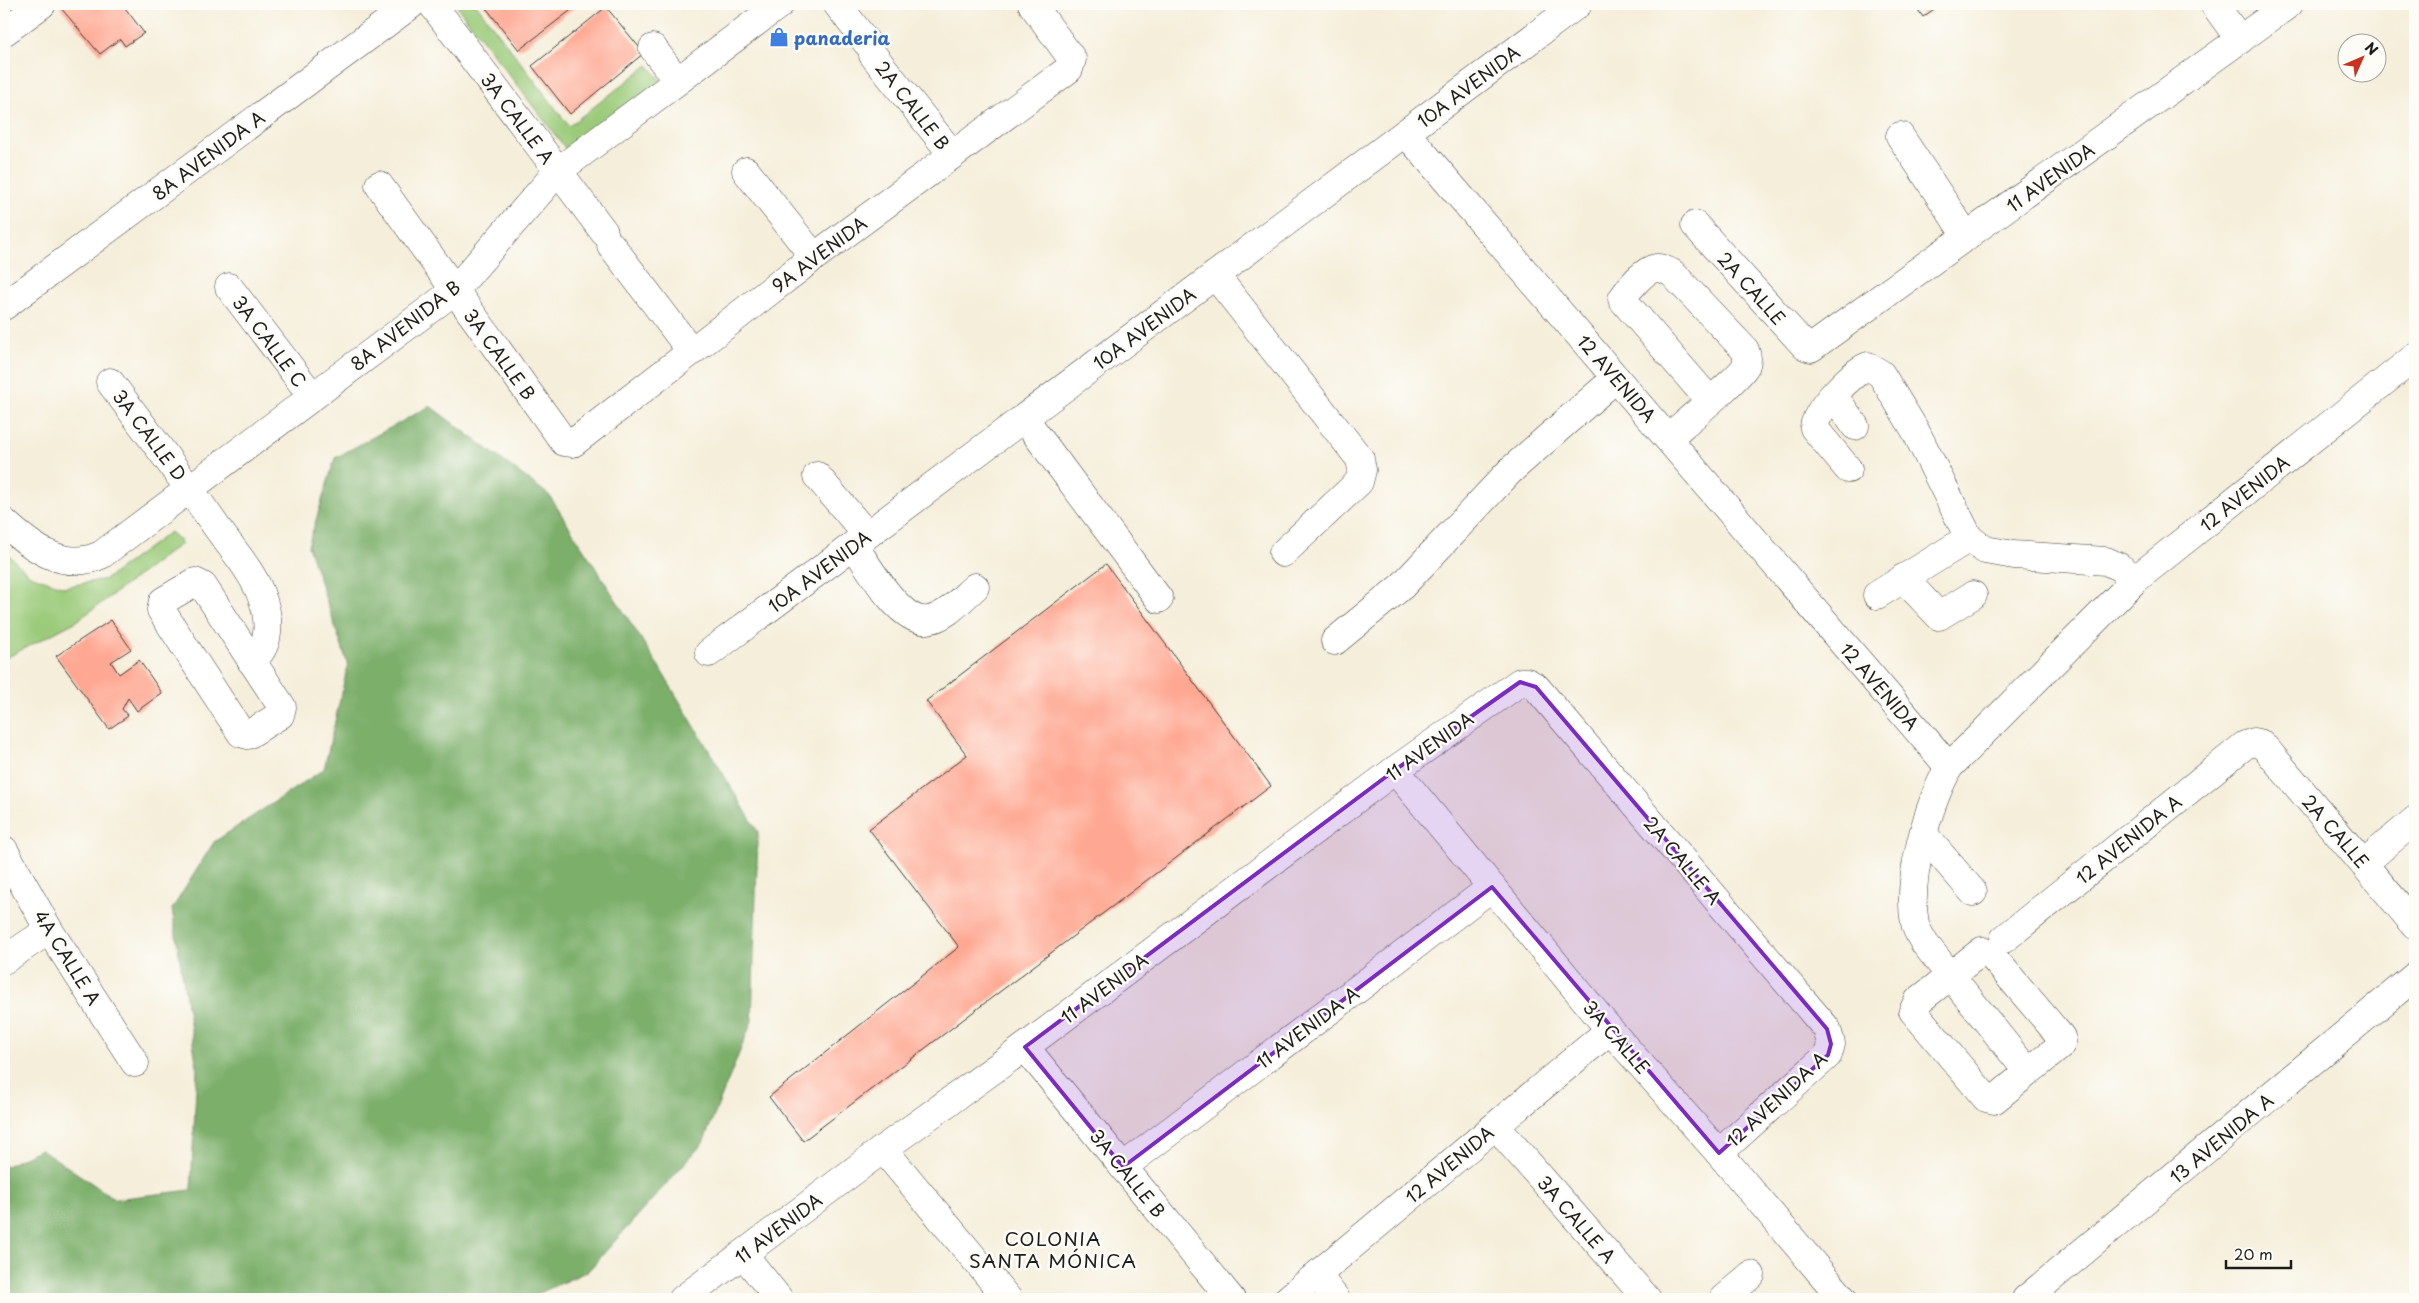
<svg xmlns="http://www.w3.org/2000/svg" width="2419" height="1303" font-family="'Playpen Sans',sans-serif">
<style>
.green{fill:#9bcb7a;stroke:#5c744b}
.forest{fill:#7caf6a;stroke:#4c6643}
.building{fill:#fea893}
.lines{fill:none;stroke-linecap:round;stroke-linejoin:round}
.minor-casing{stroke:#3d3c38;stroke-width:29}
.minor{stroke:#fff;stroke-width:28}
.marked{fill:#7b2cbf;fill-opacity:0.2;stroke:#7b2cbf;stroke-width:4;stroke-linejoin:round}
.labels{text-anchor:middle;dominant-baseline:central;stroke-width:5;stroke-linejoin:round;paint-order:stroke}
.shop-label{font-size:18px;font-weight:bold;fill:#366cbe;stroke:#fdfcf7;text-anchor:start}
.street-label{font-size:18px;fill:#1c1c1c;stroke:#fdfcf7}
.neighbourhood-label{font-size:19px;letter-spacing:1px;fill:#1c1c1c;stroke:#fdfcf7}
</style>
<rect width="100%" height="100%" fill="#fdfcf7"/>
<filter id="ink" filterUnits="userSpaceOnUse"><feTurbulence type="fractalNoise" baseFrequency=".02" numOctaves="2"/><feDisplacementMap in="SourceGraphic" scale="10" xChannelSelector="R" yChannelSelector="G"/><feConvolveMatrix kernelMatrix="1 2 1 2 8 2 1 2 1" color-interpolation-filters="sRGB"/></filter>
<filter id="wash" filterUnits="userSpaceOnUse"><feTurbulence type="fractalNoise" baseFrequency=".0096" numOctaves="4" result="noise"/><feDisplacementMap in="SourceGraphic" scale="20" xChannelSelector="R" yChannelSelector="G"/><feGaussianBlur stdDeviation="1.12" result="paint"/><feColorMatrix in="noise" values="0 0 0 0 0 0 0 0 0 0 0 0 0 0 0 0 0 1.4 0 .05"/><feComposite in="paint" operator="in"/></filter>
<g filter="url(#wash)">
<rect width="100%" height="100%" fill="#f5eeda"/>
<g class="green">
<polygon points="455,4 476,4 569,126 648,65 665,85 572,157"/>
<polygon points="170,532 182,543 77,621 4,659 4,551 30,575 64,587 106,579"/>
</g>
<polygon class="forest" points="430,406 549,495 659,667 758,832 752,1021 703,1143 588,1271 526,1299 4,1299 4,1167 41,1149 115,1199 191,1190 197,1068 172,909 214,842 324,769 348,665 308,546 335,458"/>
<g id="blocks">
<g class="building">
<polygon points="64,4 122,4 144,33 125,46 120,39 100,54 60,7"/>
<polygon points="483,4 579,4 519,50"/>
<polygon points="1914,4 1941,4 1923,17"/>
<polygon points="606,7 644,53 570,114 532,66"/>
<polygon points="1106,564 1271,786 803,1141 769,1097 959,947 869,829 967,755 926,701"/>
<polygon points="111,620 131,649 111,662 119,674 139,660 162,693 137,711 128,698 122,709 128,716 109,729 56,656"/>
</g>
</g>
</g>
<g filter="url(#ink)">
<use href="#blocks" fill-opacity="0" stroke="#3d3c38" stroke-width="1"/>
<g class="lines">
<defs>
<g id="minor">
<polyline points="432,4 604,232"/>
<polyline points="837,4 867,43"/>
<polyline points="2214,4 2240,40"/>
<polyline points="4,32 42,4"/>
<polyline points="653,48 677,81"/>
<polyline points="873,55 953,155"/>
<polyline points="1406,133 1949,767 2136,579 2415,357"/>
<polyline points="1900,136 1967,237"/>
<polyline points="746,171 814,257"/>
<polyline points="379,185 564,442 573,443 814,257 1069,69 1072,59 1032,4"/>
<polyline points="1695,225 1805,346 1811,348 2289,4"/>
<polyline points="611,245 691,351"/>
<polyline points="1215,275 1360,459 1362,470 1359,482 1283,553"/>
<polyline points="229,287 312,396"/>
<polyline points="4,306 412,4"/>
<path d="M110,382C146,430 183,479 218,529C233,550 252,571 261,595C270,618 272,646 251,661"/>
<polyline points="1834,396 1855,426"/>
<polyline points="1024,418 1159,599"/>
<path d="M1668,438C1680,427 1742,376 1746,365C1748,360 1747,355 1745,350L1672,273C1667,271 1662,267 1656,268C1644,270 1629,288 1622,299L1710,401"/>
<path d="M1848,469L1814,428C1815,410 1852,372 1868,366L1881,374L1915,430L1969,538L1985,550L2014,555L2106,561L2119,567L2136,579"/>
<polyline points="817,476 867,535"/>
<path d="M4,522C31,547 63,572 101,555L454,291L558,171L780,4"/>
<path d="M854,545C868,566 900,624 928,620C947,617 961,599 975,587"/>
<polyline points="1903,578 1939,616 1973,595"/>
<polygon points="195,582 203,586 282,707 280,715 248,735 241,733 161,610 163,601"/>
<polyline points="1877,595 1969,538"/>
<polyline points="1335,641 1402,586 1511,470 1616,378"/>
<polyline points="709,653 1578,4"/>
<path d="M1949,767C1928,805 1906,880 1915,923C1916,930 1921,937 1925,944L2028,1072"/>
<polyline points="1395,770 1610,1030 1719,1153 1843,1299"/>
<polyline points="1924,835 1973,892"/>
<polyline points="4,850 49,930 135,1063"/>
<polyline points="2364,863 2415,820"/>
<polyline points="2004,939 2245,745 2254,742 2262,744 2415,925"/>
<polygon points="1982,951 1991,955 2061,1037 2062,1042 2059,1047 1994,1100 1986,1098 1913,1011 1918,1001"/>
<polyline points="4,960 49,930"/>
<polyline points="1025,1047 1231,1299"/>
<polyline points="1507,1139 1647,1299"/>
<polyline points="883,1149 1008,1299"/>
<polyline points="1123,1167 1492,887"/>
<polyline points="743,1254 779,1299"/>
<polyline points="1317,1275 1336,1299"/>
<polyline points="683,1299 883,1149 1025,1047 1395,770 1520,682 1527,682 1536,687 1827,1029 1831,1044 1828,1055 1719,1153"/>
<polyline points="1288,1299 1610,1030"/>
<polyline points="1723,1299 1751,1275"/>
<polyline points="2026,1299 2415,976"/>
</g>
</defs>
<use href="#minor" class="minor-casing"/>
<use href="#minor" class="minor"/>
</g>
</g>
<path class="marked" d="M1520,682L1536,687L1827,1029L1831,1044L1828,1055L1719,1153L1492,887L1123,1167L1025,1047L1395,770Z"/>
<defs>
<symbol id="shop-bare" viewBox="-9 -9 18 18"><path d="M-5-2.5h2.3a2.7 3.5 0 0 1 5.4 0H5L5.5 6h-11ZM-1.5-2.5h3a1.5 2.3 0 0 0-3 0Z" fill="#3f7fe0" stroke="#fdfcf7" stroke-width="2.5" paint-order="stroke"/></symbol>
</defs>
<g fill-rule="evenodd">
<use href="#shop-bare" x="765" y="23" width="28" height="28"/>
</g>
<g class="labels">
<g class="shop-label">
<text x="794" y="37">panaderia</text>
</g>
<g class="street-label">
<text transform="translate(1468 86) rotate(-37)">10A AVENIDA</text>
<text transform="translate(913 105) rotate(52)">2A CALLE B</text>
<text transform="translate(518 118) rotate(53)">3A CALLE A</text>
<text transform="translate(208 155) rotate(-37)">8A AVENIDA A</text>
<text transform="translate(2050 177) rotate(-36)">11 AVENIDA</text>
<text transform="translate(819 254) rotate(-37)">9A AVENIDA</text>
<text transform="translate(1752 288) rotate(48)">2A CALLE</text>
<text transform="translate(405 325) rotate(-38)">8A AVENIDA B</text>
<text transform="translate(1144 328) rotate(-37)">10A AVENIDA</text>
<text transform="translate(270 341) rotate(53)">3A CALLE C</text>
<text transform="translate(500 354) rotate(54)">3A CALLE B</text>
<text transform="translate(1617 378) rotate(49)">12 AVENIDA</text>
<text transform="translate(150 435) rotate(53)">3A CALLE D</text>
<text transform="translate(2244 493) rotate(-39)">12 AVENIDA</text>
<text transform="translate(819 571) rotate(-37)">10A AVENIDA</text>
<text transform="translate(1880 686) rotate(49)">12 AVENIDA</text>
<text transform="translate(1429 746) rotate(-36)">11 AVENIDA</text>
<text transform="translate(2336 831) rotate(49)">2A CALLE</text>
<text transform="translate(2128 839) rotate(-39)">12 AVENIDA A</text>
<text transform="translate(1683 860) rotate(50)">2A CALLE A</text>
<text transform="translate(68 957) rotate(58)">4A CALLE A</text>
<text transform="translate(1104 988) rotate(-37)">11 AVENIDA</text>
<text transform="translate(1307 1027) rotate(-37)">11 AVENIDA A</text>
<text transform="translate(1617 1037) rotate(49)">3A CALLE</text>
<text transform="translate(1776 1099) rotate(-43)">12 AVENIDA A</text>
<text transform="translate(2221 1138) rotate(-40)">13 AVENIDA A</text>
<text transform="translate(1449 1164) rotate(-40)">12 AVENIDA</text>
<text transform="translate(1128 1173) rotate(51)">3A CALLE B</text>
<text transform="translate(1577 1219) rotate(49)">3A CALLE A</text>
<text transform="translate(778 1228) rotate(-37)">11 AVENIDA</text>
</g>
<g class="neighbourhood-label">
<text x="1053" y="1238">COLONIA<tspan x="1053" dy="22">SANTA MÓNICA</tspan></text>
</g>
</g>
<rect width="2419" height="1303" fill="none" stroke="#fdfcf7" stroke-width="20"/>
<g transform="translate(2362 58) rotate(45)"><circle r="24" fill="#fdfcf7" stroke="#a3a29f"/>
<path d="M0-4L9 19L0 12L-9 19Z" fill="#c8321e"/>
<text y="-8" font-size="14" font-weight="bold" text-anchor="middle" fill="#1c1c1c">N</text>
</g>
<path d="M2226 1260v8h65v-8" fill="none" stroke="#1c1c1c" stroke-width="2.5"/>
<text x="2234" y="1260" font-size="15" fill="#1c1c1c" stroke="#fdfcf7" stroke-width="4" paint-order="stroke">20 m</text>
</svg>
